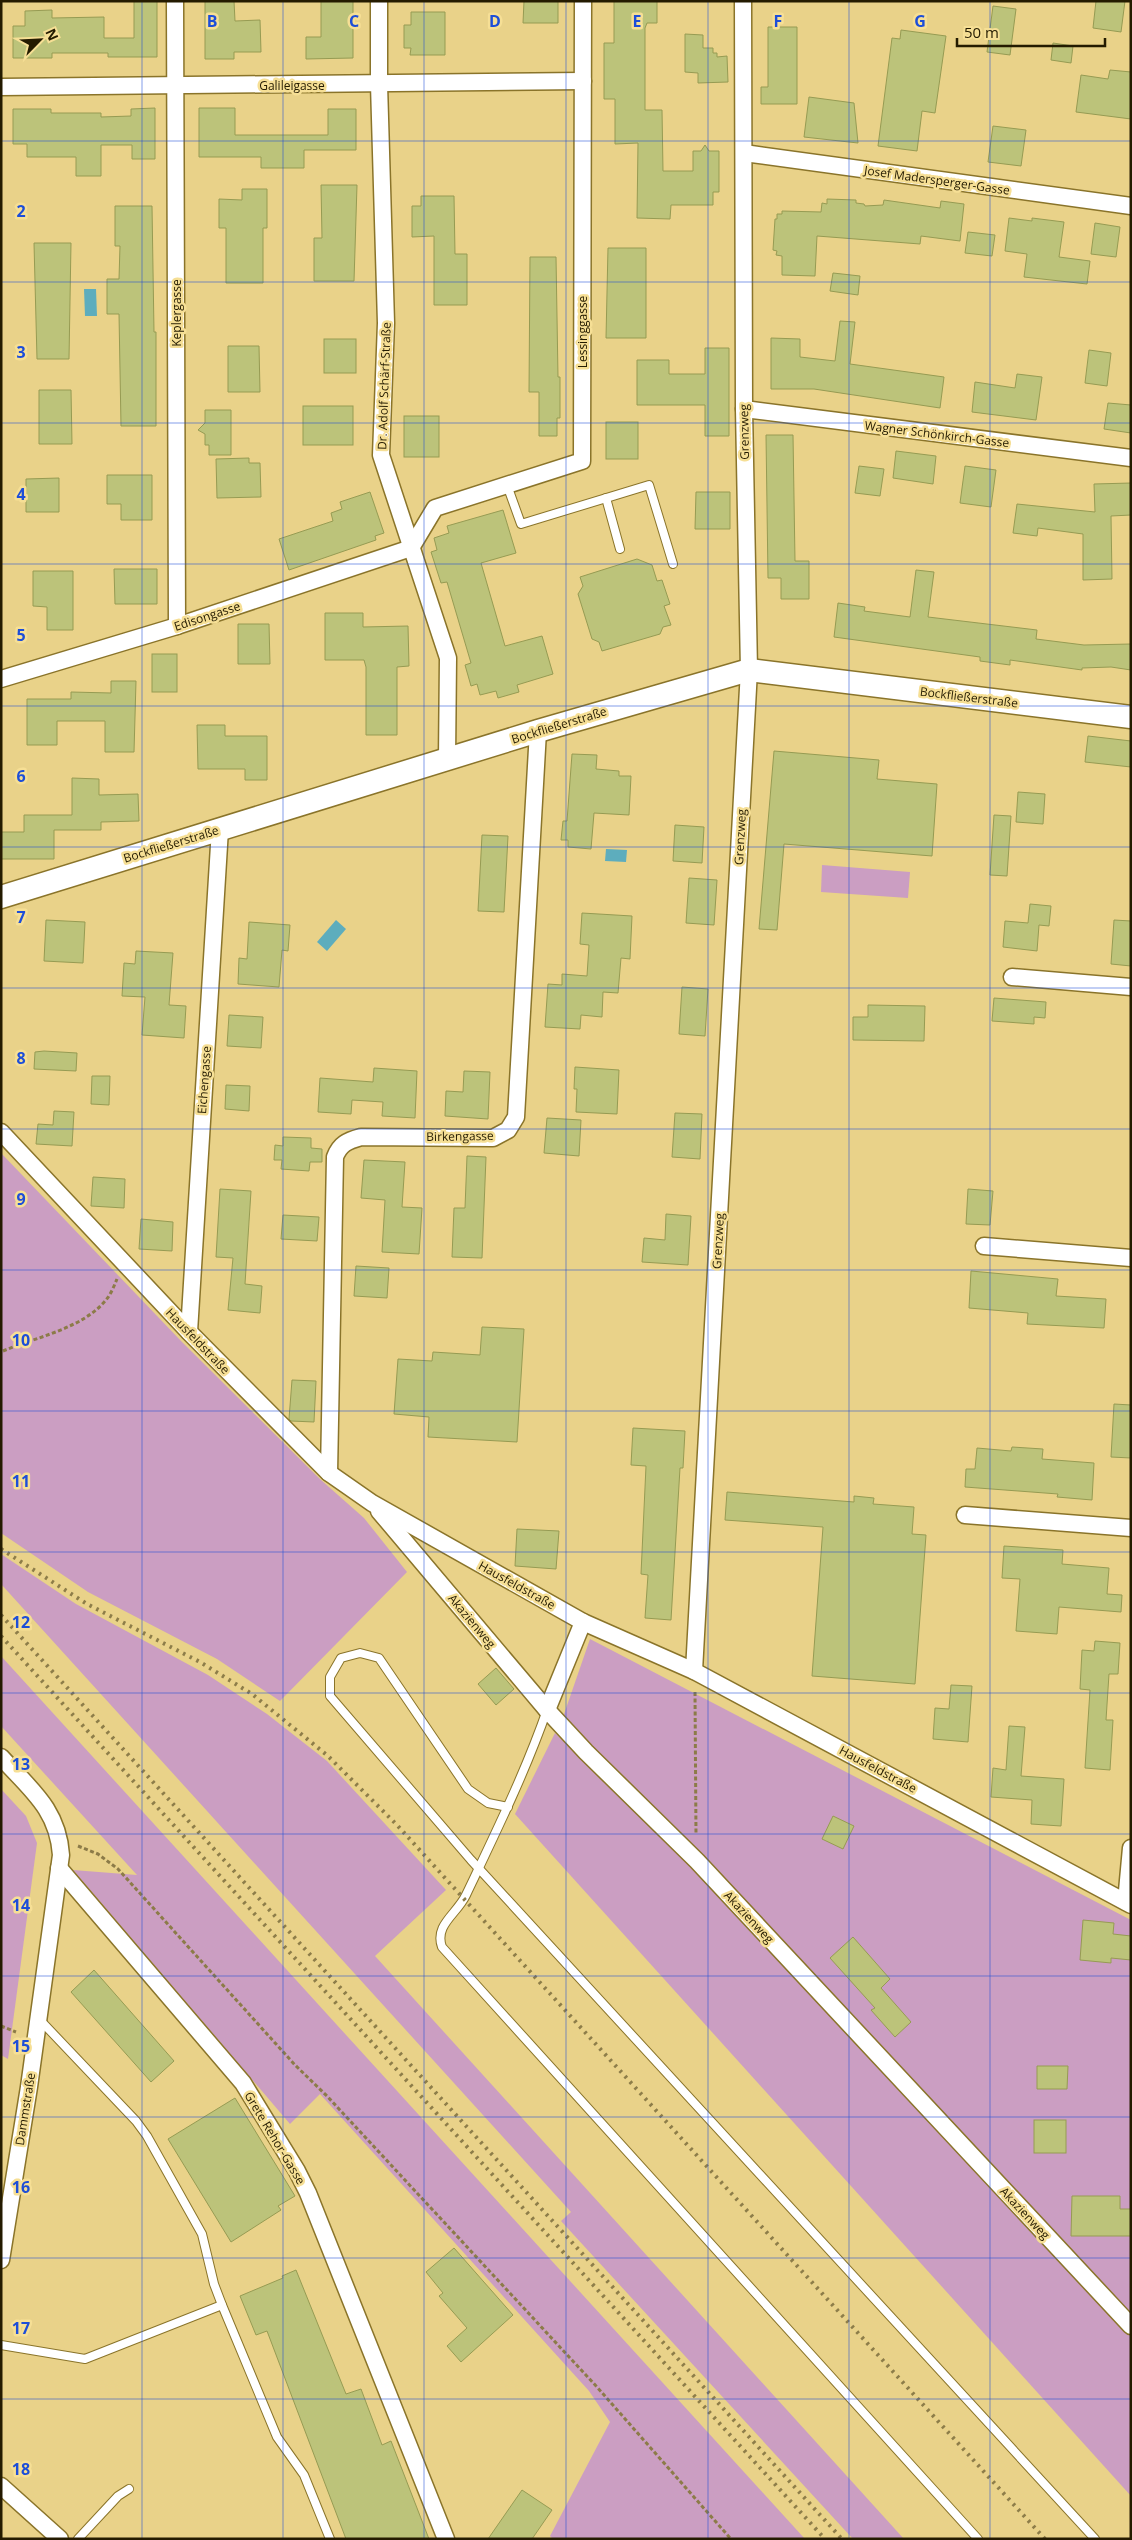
<svg xmlns="http://www.w3.org/2000/svg" width="1132" height="2540" font-family="'Open Sans',sans-serif">
<style>
.green{fill:#cb9ec2}
.water{fill:#5dadbd}
.building{fill:#bcc37a;stroke:#969b53}
.lines{fill:none;stroke-linecap:round;stroke-linejoin:round}
.lane-casing{stroke:#8a742a;stroke-width:10}
.street-casing{stroke:#8a742a;stroke-width:19}
.secondary-casing{stroke:#8a742a;stroke-width:25}
.path{stroke:#8c7b48;stroke-width:3;stroke-dasharray:4 2.5;stroke-linecap:butt}
.lane{stroke:#fff;stroke-width:8}
.street{stroke:#fff;stroke-width:16}
.secondary{stroke:#fff;stroke-width:22}
.rail{stroke:#8d7d49;stroke-width:4;stroke-dasharray:2.5 5;stroke-linecap:butt}
.grid{fill:none;stroke:#1d4ed8;stroke-width:1;stroke-opacity:0.55}
.labels{text-anchor:middle;dominant-baseline:central;stroke-width:5;stroke-linejoin:round;paint-order:stroke}
.street-label{font-size:12px;fill:#241b00;stroke:#f6df95}
.grid-label{font-size:16px;text-anchor:middle;font-weight:bold;fill:#1d4ed8;stroke:#f6df95;stroke-width:5;stroke-linejoin:round;paint-order:stroke}
</style>
<rect width="100%" height="100%" fill="#e9d289"/>
<g class="green">
<polygon points="822,865 910,872 908,898 821,892"/>
<polygon points="1,1153 182,1342 321,1480 364,1518 407,1572 280,1701 217,1659 88,1592 1,1533"/>
<polygon points="1,1554 76,1604 208,1675 267,1714 327,1761 446,1890 375,1956 904,2539 853,2539 561,2221 571,2212 1,1584"/>
<polygon points="590,1639 1131,1920 1131,2318 965,2135 562,1720"/>
<polygon points="1,1656 805,2539 553,2539 550,2536 610,2422 589,2391 320,2094 290,2124 73,1870 137,1875 1,1726"/>
<polygon points="555,1733 692,1867 1131,2336 1131,2496 515,1814"/>
<polygon points="1,1789 26,1816 37,1843 8,2059 1,2055"/>
</g>
<g class="water">
<polygon points="84,289 96,289 97,316 85,316"/>
<polygon points="606,849 627,850 626,862 605,861"/>
<polygon points="336,920 346,929 327,951 317,942"/>
</g>
<g class="building">
<polygon points="134,1 157,1 157,57 108,57 108,53 52,53 52,58 13,58 13,26 25,26 25,11 52,10 52,18 104,17 104,38 134,38"/>
<polygon points="205,1 234,1 235,21 260,20 261,52 234,52 234,59 205,59"/>
<polygon points="321,1 353,1 353,58 306,59 306,37 321,37"/>
<polygon points="524,1 558,1 558,23 523,23"/>
<polygon points="614,1 657,1 657,23 647,23 645,28 645,110 662,110 663,171 693,171 693,151 701,151 705,145 709,151 719,151 719,192 713,192 713,205 671,205 670,219 637,218 638,143 615,144 615,99 604,99 604,43 614,43"/>
<polygon points="1096,1 1125,1 1121,32 1093,28"/>
<polygon points="993,6 1016,9 1010,55 987,52"/>
<polygon points="411,12 445,12 445,55 410,55 411,48 404,48 404,25 411,25"/>
<polygon points="768,27 797,27 797,104 761,104 761,87 768,87"/>
<polygon points="901,30 946,36 935,113 922,111 917,151 878,146 892,38 900,39"/>
<polygon points="685,34 703,35 703,48 713,48 713,53 717,53 717,57 727,56 728,82 698,83 698,73 685,72"/>
<polygon points="1053,43 1073,46 1071,63 1051,60"/>
<polygon points="1110,70 1131,72 1131,119 1076,112 1081,75 1108,79"/>
<polygon points="809,97 854,103 858,143 804,137"/>
<polygon points="155,108 155,159 132,159 132,145 101,145 101,176 76,176 76,157 27,157 27,144 13,144 13,109 51,109 51,113 101,113 101,117 131,116 131,109"/>
<polygon points="199,108 235,108 235,135 328,135 328,109 356,109 356,150 304,150 304,168 261,168 261,157 199,157"/>
<polygon points="993,126 1026,130 1021,166 988,162"/>
<polygon points="321,185 357,185 354,281 314,281 314,238 322,238"/>
<polygon points="242,189 267,189 267,228 263,228 263,283 226,283 226,228 219,228 219,199 242,200"/>
<polygon points="421,196 454,196 455,254 467,254 467,305 434,305 434,236 412,237 412,206 421,206"/>
<polygon points="827,199 856,200 856,203 864,204 865,206 883,205 884,200 940,208 941,201 964,204 960,241 921,236 920,244 817,236 815,276 782,275 782,256 776,255 777,251 773,250 775,219 777,219 777,214 782,214 782,211 821,212 822,203 827,204"/>
<polygon points="115,206 152,206 154,332 156,332 156,426 121,426 119,314 107,314 107,279 119,279 120,246 115,246"/>
<polygon points="1009,218 1032,221 1032,218 1064,222 1059,257 1090,261 1087,284 1024,277 1027,254 1005,251"/>
<polygon points="1095,223 1120,227 1116,257 1091,254"/>
<polygon points="968,232 995,235 992,256 965,253"/>
<polygon points="34,243 71,243 69,359 37,359"/>
<polygon points="608,248 646,248 646,338 606,338"/>
<polygon points="530,257 556,257 558,377 560,377 560,418 557,418 557,436 539,436 539,392 529,392"/>
<polygon points="833,273 860,276 858,295 830,291"/>
<polygon points="840,321 855,322 850,364 944,377 940,408 814,389 771,389 771,338 800,339 800,357 835,361"/>
<rect x="324" y="339" width="32" height="34"/>
<polygon points="228,346 259,346 260,392 228,392"/>
<polygon points="705,348 729,348 729,436 705,436 705,405 637,405 637,360 669,360 669,374 705,374"/>
<polygon points="1089,350 1111,353 1107,386 1085,383"/>
<polygon points="1017,374 1042,377 1036,420 972,412 975,382 1015,388"/>
<polygon points="39,390 71,390 72,444 39,444"/>
<polygon points="1108,403 1131,405 1131,433 1104,429"/>
<rect x="303" y="406" width="50" height="39"/>
<polygon points="205,410 231,410 231,455 209,455 209,445 205,445 205,434 198,430 205,423"/>
<rect x="404" y="416" width="35" height="41"/>
<rect x="606" y="422" width="32" height="37"/>
<polygon points="766,435 793,435 795,561 809,561 809,599 781,599 781,578 768,578"/>
<polygon points="896,451 936,456 933,484 893,478"/>
<polygon points="249,458 249,463 260,463 261,497 217,498 216,459"/>
<polygon points="859,466 884,469 880,496 855,493"/>
<polygon points="965,466 996,470 991,507 960,503"/>
<polygon points="107,475 152,475 152,520 121,520 121,504 107,504"/>
<polygon points="59,478 59,512 26,512 26,479"/>
<polygon points="1131,483 1131,515 1111,516 1112,579 1083,580 1083,534 1038,528 1037,536 1013,533 1017,504 1095,512 1094,484"/>
<polygon points="370,492 384,533 375,536 376,540 289,570 279,539 333,521 331,513 342,509 340,502"/>
<polygon points="696,492 730,492 730,529 695,529"/>
<polygon points="503,510 516,553 481,563 505,646 542,636 553,674 517,685 519,692 498,698 496,691 480,695 477,684 471,686 465,665 471,663 447,582 441,583 431,552 437,550 434,538 449,533 447,526"/>
<polygon points="637,559 652,565 657,581 662,580 670,604 664,606 671,625 663,627 660,634 602,651 599,642 592,639 578,594 583,586 580,577"/>
<polygon points="114,569 157,569 157,604 115,604"/>
<polygon points="916,570 934,572 928,617 1037,630 1036,639 1084,645 1131,644 1131,670 1111,667 1082,668 1082,670 1010,660 1010,665 980,661 980,657 834,637 838,603 865,607 864,611 910,617"/>
<polygon points="33,571 73,571 73,630 47,630 47,607 33,606"/>
<polygon points="325,613 363,613 363,627 408,626 409,666 397,667 397,735 366,735 366,667 364,660 325,660"/>
<polygon points="238,624 269,624 270,664 238,664"/>
<rect x="152" y="654" width="25" height="38"/>
<polygon points="111,681 136,681 134,752 105,752 105,721 57,721 57,745 27,745 27,699 71,699 71,692 111,693"/>
<polygon points="197,725 225,725 225,736 267,736 267,780 245,780 245,769 198,769"/>
<polygon points="1088,736 1131,741 1131,767 1085,762"/>
<polygon points="774,751 879,760 877,779 937,784 932,856 784,844 777,930 759,929"/>
<polygon points="572,754 597,755 596,769 619,771 619,776 631,776 629,815 594,813 591,849 568,847 568,840 561,840 563,821 567,821"/>
<polygon points="72,778 99,779 99,795 138,794 139,821 101,822 101,830 54,830 54,859 1,859 1,832 24,832 24,815 72,815"/>
<polygon points="1018,792 1045,794 1043,824 1016,822"/>
<polygon points="994,815 1011,816 1007,876 990,875"/>
<polygon points="675,825 704,827 702,863 673,861"/>
<polygon points="482,835 508,836 504,912 478,911"/>
<polygon points="689,878 717,880 714,925 686,923"/>
<polygon points="1030,904 1051,906 1049,926 1039,925 1037,951 1003,947 1005,921 1028,923"/>
<polygon points="582,913 632,916 630,959 621,958 618,993 603,992 602,1017 581,1015 580,1029 545,1027 548,984 562,985 562,974 587,976 589,945 580,944"/>
<polygon points="46,920 85,922 83,963 44,961"/>
<polygon points="1114,920 1131,921 1131,966 1111,964"/>
<polygon points="249,922 290,925 288,951 282,950 279,987 238,984 239,958 247,959"/>
<polygon points="136,951 173,953 169,1005 186,1006 184,1038 142,1035 145,997 122,996 124,963 135,964"/>
<polygon points="682,987 708,989 705,1036 679,1034"/>
<polygon points="994,998 1046,1002 1045,1018 1034,1017 1034,1024 992,1021"/>
<polygon points="868,1005 925,1006 924,1041 853,1040 853,1017 868,1017"/>
<polygon points="229,1015 263,1017 261,1048 227,1046"/>
<polygon points="44,1051 77,1053 76,1071 34,1069 35,1052"/>
<polygon points="575,1067 619,1070 617,1114 576,1112 577,1089 574,1089"/>
<polygon points="374,1068 417,1071 415,1118 382,1116 383,1102 352,1100 351,1114 318,1112 320,1078 373,1082"/>
<polygon points="464,1071 490,1072 488,1119 445,1116 446,1091 463,1092"/>
<polygon points="92,1076 110,1076 109,1105 91,1104"/>
<polygon points="226,1085 250,1086 249,1111 225,1109"/>
<polygon points="54,1111 74,1112 72,1146 36,1144 38,1124 53,1125"/>
<polygon points="675,1113 702,1114 700,1159 672,1157"/>
<polygon points="547,1118 581,1120 579,1156 544,1153"/>
<polygon points="283,1137 311,1138 311,1148 322,1149 322,1162 310,1162 309,1171 281,1169 282,1160 274,1160 275,1145 283,1146"/>
<polygon points="467,1156 486,1157 482,1258 452,1257 454,1208 465,1208"/>
<polygon points="364,1160 405,1162 402,1207 422,1208 419,1254 382,1252 385,1200 361,1198"/>
<polygon points="93,1177 125,1179 124,1208 91,1206"/>
<polygon points="220,1189 251,1191 245,1284 262,1286 260,1313 228,1310 233,1258 216,1257"/>
<polygon points="968,1189 993,1191 990,1225 966,1224"/>
<polygon points="666,1214 691,1216 688,1265 642,1262 644,1238 665,1240"/>
<polygon points="283,1215 319,1217 317,1241 281,1239"/>
<polygon points="141,1219 173,1222 172,1251 139,1249"/>
<polygon points="356,1266 389,1268 387,1298 354,1296"/>
<polygon points="971,1271 1058,1279 1056,1296 1106,1299 1104,1328 1027,1324 1028,1313 969,1308"/>
<polygon points="482,1327 524,1329 517,1442 428,1437 429,1417 394,1414 398,1359 432,1361 433,1352 480,1355"/>
<polygon points="292,1380 316,1381 314,1422 291,1421 289,1419"/>
<polygon points="1114,1404 1131,1405 1131,1458 1111,1457"/>
<polygon points="633,1428 685,1431 683,1468 680,1468 671,1620 645,1618 648,1575 641,1574 646,1466 631,1465"/>
<polygon points="1012,1447 1043,1449 1042,1459 1094,1463 1092,1500 1057,1497 1058,1494 965,1487 966,1469 975,1469 977,1448 1011,1451"/>
<polygon points="727,1492 854,1502 854,1496 874,1498 873,1504 914,1507 912,1534 926,1535 915,1684 812,1676 823,1527 725,1520"/>
<polygon points="517,1529 559,1531 556,1569 515,1566"/>
<polygon points="1004,1546 1063,1550 1062,1564 1109,1568 1107,1594 1122,1595 1121,1612 1059,1607 1057,1634 1016,1631 1020,1579 1002,1578"/>
<polygon points="1095,1641 1120,1643 1118,1674 1109,1674 1106,1720 1113,1720 1110,1770 1085,1768 1090,1690 1080,1689 1082,1650 1094,1651"/>
<polygon points="496,1668 514,1689 496,1705 478,1684"/>
<polygon points="951,1685 972,1686 968,1742 933,1739 935,1708 949,1709"/>
<polygon points="1009,1726 1025,1727 1021,1776 1064,1779 1061,1826 1031,1824 1032,1800 991,1797 993,1768 1006,1770"/>
<polygon points="833,1816 854,1826 843,1849 822,1839"/>
<polygon points="1083,1920 1114,1923 1113,1934 1131,1936 1131,1960 1111,1958 1111,1963 1080,1960"/>
<polygon points="853,1937 890,1979 881,1988 911,2022 895,2037 871,2010 875,2008 830,1958"/>
<polygon points="94,1970 174,2061 151,2082 71,1992"/>
<polygon points="1037,2066 1068,2066 1067,2089 1037,2089"/>
<polygon points="235,2098 295,2196 278,2206 281,2210 231,2242 168,2139"/>
<rect x="1034" y="2120" width="32" height="33"/>
<polygon points="1072,2196 1120,2196 1120,2209 1131,2209 1131,2236 1071,2236"/>
<polygon points="454,2248 513,2315 461,2362 447,2346 467,2328 439,2296 443,2293 426,2272"/>
<polygon points="296,2270 346,2394 361,2389 382,2445 391,2441 429,2539 346,2539 267,2331 256,2335 240,2296 283,2278 282,2276"/>
<polygon points="522,2490 552,2510 532,2539 488,2539"/>
</g>
<g class="lines">
<defs>
<g id="lane">
<polyline points="507,485 521,524 649,485 673,564"/>
<polyline points="606,498 620,549"/>
<path d="M547,1710C525,1773 495,1834 466,1895C457,1914 434,1925 442,1947L978,2539"/>
<polyline points="508,1807 488,1803 468,1789 379,1658 360,1653 341,1658 330,1677 330,1696 471,1860 1095,2539"/>
<polyline points="40,2020 136,2121 147,2136 202,2234 214,2284 222,2305 277,2437 304,2475 330,2539"/>
<polyline points="1,2345 85,2359 222,2305"/>
<polyline points="78,2539 118,2496 129,2489"/>
</g>
<g id="street">
<polyline points="175,1 177,626"/>
<polyline points="379,1 379,84 386,323 381,455 448,658 447,759"/>
<polyline points="1,87 583,81"/>
<polyline points="744,153 1131,206"/>
<polyline points="744,409 1131,458"/>
<polyline points="1,679 177,626 411,548 435,508 582,461 583,1"/>
<polyline points="1012,977 1131,987"/>
<polyline points="1,1132 189,1332 329,1473 372,1503 583,1622 694,1671 1131,1905"/>
<polyline points="984,1246 1131,1258"/>
<polyline points="189,1332 220,829"/>
<path d="M329,1473L335,1157C340,1144 347,1141 361,1137L493,1138L508,1130L516,1117L538,731"/>
<polyline points="379,1511 547,1710 586,1752 697,1861 1131,2326"/>
<polyline points="965,1515 1131,1528"/>
<polyline points="694,1671 749,670 744,409 743,1"/>
<polyline points="547,1710 583,1622"/>
<path d="M1,1757C30,1789 58,1809 61,1855L29,2087L1,2260"/>
<polyline points="59,1868 243,2083 297,2171 308,2193 446,2539"/>
<polyline points="1126,1902 1131,1848"/>
<polyline points="1,2486 60,2539"/>
</g>
<polyline id="secondary" points="1,897 538,731 749,670 1131,717"/>
</defs>
<use href="#lane" class="lane-casing"/>
<use href="#street" class="street-casing"/>
<use href="#secondary" class="secondary-casing"/>
<g class="path">
<path d="M3,1351C36,1337 82,1329 106,1300C111,1294 114,1286 117,1279"/>
<polyline points="695,1692 696,1835"/>
<polyline points="78,1846 98,1854 118,1869 295,2065 327,2096 597,2387 731,2539"/>
<polyline points="1,2026 16,2032"/>
</g>
<use href="#lane" class="lane"/>
<use href="#street" class="street"/>
<use href="#secondary" class="secondary"/>
<g class="rail">
<polyline points="1,1549 87,1604 200,1662 252,1694 328,1756 397,1825 1045,2539"/>
<polyline points="1,1615 842,2539"/>
<polyline points="1,1636 825,2539"/>
</g>
</g>
<path class="grid" d="M142,1V2539M283,1V2539M424,1V2539M566,1V2539M708,1V2539M849,1V2539M990,1V2539M1,141H1131M1,282H1131M1,423H1131M1,564H1131M1,706H1131M1,847H1131M1,988H1131M1,1129H1131M1,1270H1131M1,1411H1131M1,1552H1131M1,1693H1131M1,1834H1131M1,1976H1131M1,2117H1131M1,2258H1131M1,2399H1131"/>
<g class="labels">
<g class="street-label">
<text x="292" y="85">Galileigasse</text>
<text transform="translate(937 180) rotate(8)">Josef Madersperger-Gasse</text>
<text transform="translate(176 313) rotate(-90)">Keplergasse</text>
<text transform="translate(582 332) rotate(-90)">Lessinggasse</text>
<text transform="translate(384 386) rotate(-88)">Dr. Adolf Schärf-Straße</text>
<text transform="translate(744 432) rotate(-91)">Grenzweg</text>
<text transform="translate(937 434) rotate(7)">Wagner Schönkirch-Gasse</text>
<text transform="translate(207 616) rotate(-18)">Edisongasse</text>
<text transform="translate(969 697) rotate(7)">Bockfließerstraße</text>
<text transform="translate(559 725) rotate(-17)">Bockfließerstraße</text>
<text transform="translate(740 837) rotate(-87)">Grenzweg</text>
<text transform="translate(171 844) rotate(-17)">Bockfließerstraße</text>
<text transform="translate(204 1080) rotate(-86)">Eichengasse</text>
<text transform="translate(460 1136) rotate(-1)">Birkengasse</text>
<text transform="translate(718 1241) rotate(-87)">Grenzweg</text>
<text transform="translate(198 1341) rotate(46)">Hausfeldstraße</text>
<text transform="translate(517 1585) rotate(29)">Hausfeldstraße</text>
<text transform="translate(472 1621) rotate(50)">Akazienweg</text>
<text transform="translate(878 1769) rotate(28)">Hausfeldstraße</text>
<text transform="translate(749 1917) rotate(47)">Akazienweg</text>
<text transform="translate(25 2109) rotate(-81)">Dammstraße</text>
<text transform="translate(275 2138) rotate(59)">Grete Rehor-Gasse</text>
<text transform="translate(1025 2213) rotate(47)">Akazienweg</text>
</g>
</g>
<g class="grid-label">
<text x="212" y="27">B</text>
<text x="354" y="27">C</text>
<text x="495" y="27">D</text>
<text x="637" y="27">E</text>
<text x="778" y="27">F</text>
<text x="920" y="27">G</text>
<text x="21" y="217">2</text>
<text x="21" y="358">3</text>
<text x="21" y="500">4</text>
<text x="21" y="641">5</text>
<text x="21" y="782">6</text>
<text x="21" y="923">7</text>
<text x="21" y="1064">8</text>
<text x="21" y="1205">9</text>
<text x="21" y="1346">10</text>
<text x="21" y="1487">11</text>
<text x="21" y="1628">12</text>
<text x="21" y="1770">13</text>
<text x="21" y="1911">14</text>
<text x="21" y="2052">15</text>
<text x="21" y="2193">16</text>
<text x="21" y="2334">17</text>
<text x="21" y="2475">18</text>
</g>
<rect width="1132" height="2540" fill="none" stroke="#241b00" stroke-width="5"/>
<g transform="translate(40 40) rotate(66)" stroke="#f6df95" stroke-width="4" paint-order="stroke">
<path d="M0-4L9 19L0 12L-9 19Z" fill="#241b00"/>
<text y="-8" font-size="14" font-weight="bold" text-anchor="middle" fill="#241b00">N</text>
</g>
<path d="M957 38v8h148v-8" fill="none" stroke="#241b00" stroke-width="2.5"/>
<text x="964" y="38" font-size="15" fill="#241b00" stroke="#f6df95" stroke-width="4" paint-order="stroke">50 m</text>
</svg>
